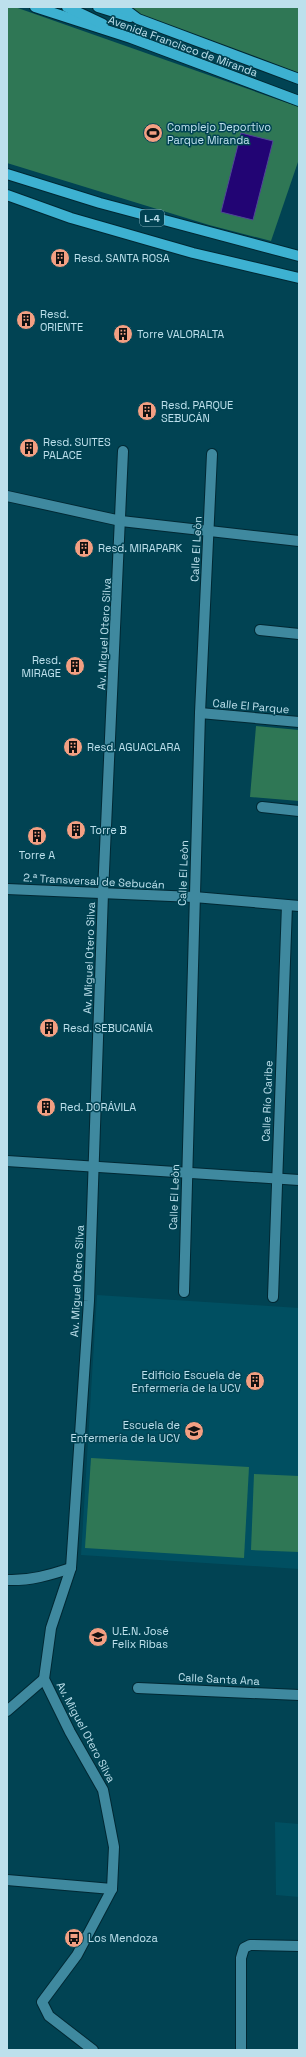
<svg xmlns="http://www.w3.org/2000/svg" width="306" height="2057" font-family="'Space Grotesk',sans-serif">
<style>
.built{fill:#004f61}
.green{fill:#2f7755}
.water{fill:#220474;stroke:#504698}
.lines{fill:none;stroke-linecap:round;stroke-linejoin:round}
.minor-casing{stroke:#002833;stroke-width:12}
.major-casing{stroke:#002833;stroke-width:12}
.minor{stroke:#3f899f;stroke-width:10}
.major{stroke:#3db1d1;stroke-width:10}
.labels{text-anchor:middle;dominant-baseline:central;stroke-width:3;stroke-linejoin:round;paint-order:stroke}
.shield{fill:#014353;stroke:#85b1be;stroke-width:1}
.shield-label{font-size:10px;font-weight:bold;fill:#bde0ec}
.street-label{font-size:11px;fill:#bde0ec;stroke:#014353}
.poi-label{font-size:11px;fill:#bde0ec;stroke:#014353;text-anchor:start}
</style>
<rect width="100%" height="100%" fill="#014353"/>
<g class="built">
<polygon points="97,1295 299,1308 299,1569 81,1555"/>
<polygon points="275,1822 299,1824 299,1897 276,1895"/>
</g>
<g class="green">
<polygon points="7,7 15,7 299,107 299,159 271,241 209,225 7,163"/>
<polygon points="119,7 299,7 299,73"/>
<polygon points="256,726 299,730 299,801 250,797"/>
<polygon points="91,1458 249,1467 244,1558 85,1548"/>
<polygon points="254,1474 299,1476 299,1552 251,1550"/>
</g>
<polygon class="water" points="241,133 273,141 253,220 221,212"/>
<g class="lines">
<defs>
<g id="minor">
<polyline points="7,496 121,521 299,541"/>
<polyline points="260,630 299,634"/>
<polyline points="200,713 299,722"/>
<polyline points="262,807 299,811"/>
<polyline points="7,889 194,897 299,906"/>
<polyline points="7,1161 299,1180"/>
<polyline points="184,1292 200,713 212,454"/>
<polyline points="273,1297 287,905"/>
<path d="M7,1580C30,1581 50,1575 71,1568"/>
<polyline points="138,1688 299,1695"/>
<polyline points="7,1711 44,1679"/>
<polyline points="7,1880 112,1889"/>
<polyline points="93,2050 49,2016 42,2002 77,1955 112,1889 114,1847 103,1790 70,1732 44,1679 51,1628 71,1568 89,1301 103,893 123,451"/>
<polyline points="241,2050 241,1958 244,1948 250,1945 299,1946"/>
</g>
<g id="major">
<polyline points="35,7 131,38 299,101"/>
<polyline points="67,7 103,24"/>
<polyline points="98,7 130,17"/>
<polyline points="122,7 138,19 299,79"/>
<polyline points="7,174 100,203 299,256"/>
<polyline points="7,195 71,218 193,253 299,278"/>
</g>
</defs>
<use href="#minor" class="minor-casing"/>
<use href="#major" class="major-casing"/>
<use href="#minor" class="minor"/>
<use href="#major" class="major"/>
</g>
<defs>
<symbol id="stadium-disc" viewBox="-11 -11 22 22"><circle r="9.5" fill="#f39f82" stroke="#014353"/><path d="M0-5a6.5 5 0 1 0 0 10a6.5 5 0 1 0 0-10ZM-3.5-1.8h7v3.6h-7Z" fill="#111"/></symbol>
<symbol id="building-disc" viewBox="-11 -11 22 22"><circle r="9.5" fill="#f39f82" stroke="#014353"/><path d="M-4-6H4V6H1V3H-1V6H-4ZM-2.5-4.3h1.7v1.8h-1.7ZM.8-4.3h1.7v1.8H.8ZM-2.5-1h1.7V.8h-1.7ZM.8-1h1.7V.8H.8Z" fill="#111"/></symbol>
<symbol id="university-disc" viewBox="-11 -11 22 22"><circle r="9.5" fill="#f39f82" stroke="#014353"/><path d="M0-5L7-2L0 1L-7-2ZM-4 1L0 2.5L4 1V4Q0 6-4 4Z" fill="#111"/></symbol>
<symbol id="school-disc" viewBox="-11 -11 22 22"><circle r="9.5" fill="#f39f82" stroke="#014353"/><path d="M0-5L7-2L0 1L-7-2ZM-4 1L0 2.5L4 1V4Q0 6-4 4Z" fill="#111"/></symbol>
<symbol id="bus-disc" viewBox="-11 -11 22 22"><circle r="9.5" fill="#f39f82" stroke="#014353"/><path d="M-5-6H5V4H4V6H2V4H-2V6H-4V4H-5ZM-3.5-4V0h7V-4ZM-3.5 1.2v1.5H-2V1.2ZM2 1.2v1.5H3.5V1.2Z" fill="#111"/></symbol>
</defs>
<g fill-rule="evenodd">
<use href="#stadium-disc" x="142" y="122" width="22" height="22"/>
<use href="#building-disc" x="49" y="247" width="22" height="22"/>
<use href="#building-disc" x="15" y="309" width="22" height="22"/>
<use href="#building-disc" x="112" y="323" width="22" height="22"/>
<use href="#building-disc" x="136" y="400" width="22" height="22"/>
<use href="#building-disc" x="18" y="437" width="22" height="22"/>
<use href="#building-disc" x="73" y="537" width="22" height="22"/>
<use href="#building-disc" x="64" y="655" width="22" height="22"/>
<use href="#building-disc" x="62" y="736" width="22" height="22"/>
<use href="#building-disc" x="65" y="819" width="22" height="22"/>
<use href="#building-disc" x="26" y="825" width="22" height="22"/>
<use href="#building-disc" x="38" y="1017" width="22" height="22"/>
<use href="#building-disc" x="35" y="1096" width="22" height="22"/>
<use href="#building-disc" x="244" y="1370" width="22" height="22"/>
<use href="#university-disc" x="183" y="1420" width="22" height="22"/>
<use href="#school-disc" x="87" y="1626" width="22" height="22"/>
<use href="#bus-disc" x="63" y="1927" width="22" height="22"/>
</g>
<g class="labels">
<rect class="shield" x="140" y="210" width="24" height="16" rx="3"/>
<g class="shield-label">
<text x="152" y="218">L-4</text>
</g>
<g class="street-label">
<text transform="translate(183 46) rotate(20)">Avenida Francisco de Miranda</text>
<text transform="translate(196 549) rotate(-87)">Calle El Leòn</text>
<text transform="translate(104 634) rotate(-87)">Av. Miguel Otero Silva</text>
<text transform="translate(251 706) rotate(5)">Calle El Parque</text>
<text transform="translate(183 873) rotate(-88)">Calle El Leòn</text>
<text transform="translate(94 881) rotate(3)">2.ª Transversal de Sebucán</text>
<text transform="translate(89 958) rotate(-88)">Av. Miguel Otero Silva</text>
<text transform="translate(267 1101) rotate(-88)">Calle Río Caribe</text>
<text transform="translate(174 1197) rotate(-88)">Calle El Leòn</text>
<text transform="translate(77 1281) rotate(-87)">Av. Miguel Otero Silva</text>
<text transform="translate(219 1679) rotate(3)">Calle Santa Ana</text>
<text transform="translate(86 1732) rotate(62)">Av. Miguel Otero Silva</text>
</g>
<g class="poi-label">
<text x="167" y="127">Complejo Deportivo<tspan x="167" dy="13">Parque Miranda</tspan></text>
<text x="74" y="258">Resd. SANTA ROSA</text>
<text x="40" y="314">Resd.<tspan x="40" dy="13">ORIENTE</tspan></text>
<text x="137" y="334">Torre VALORALTA</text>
<text x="161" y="405">Resd. PARQUE<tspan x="161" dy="13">SEBUCÁN</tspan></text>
<text x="43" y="442">Resd. SUITES<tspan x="43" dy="13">PALACE</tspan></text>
<text x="98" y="548">Resd. MIRAPARK</text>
<text x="61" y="660" text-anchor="end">Resd.<tspan x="61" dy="13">MIRAGE</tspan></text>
<text x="87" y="747">Resd. AGUACLARA</text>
<text x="90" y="830">Torre B</text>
<text x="37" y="855" text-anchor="middle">Torre A</text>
<text x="63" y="1028">Resd. SEBUCANÍA</text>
<text x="60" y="1107">Red. DORÁVILA</text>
<text x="241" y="1375" text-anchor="end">Edificio Escuela de<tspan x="241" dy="13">Enfermería de la UCV</tspan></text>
<text x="180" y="1425" text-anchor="end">Escuela de<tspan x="180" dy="13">Enfermería de la UCV</tspan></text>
<text x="112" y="1631">U.E.N. José<tspan x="112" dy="13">Felix Ribas</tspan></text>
<text x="88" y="1938">Los Mendoza</text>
</g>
</g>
<rect width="306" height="2057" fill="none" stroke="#bde0ec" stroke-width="16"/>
</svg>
